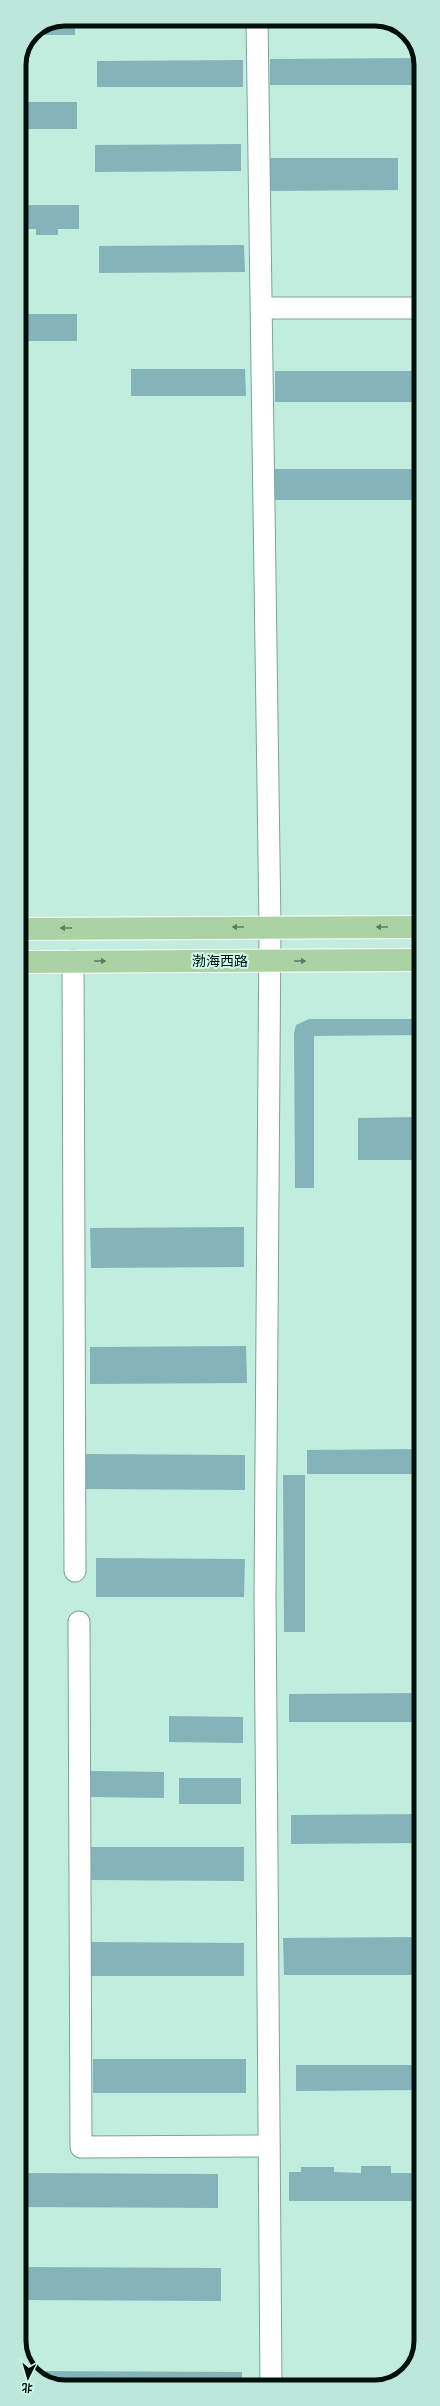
<svg xmlns="http://www.w3.org/2000/svg" width="440" height="2406" font-family="'Sofia Sans Condensed','Noto Sans SC',sans-serif">
<style>
.building{fill:#85b3ba}
.lines{fill:none;stroke-linecap:round;stroke-linejoin:round}
.minor-casing{stroke:#7aa497;stroke-width:23}
.major-casing{stroke:#fff;stroke-width:24}
.minor{stroke:#fff;stroke-width:21}
.major{stroke:#aad2a3;stroke-width:22}
.oneway{fill:#5e7b5f}
.labels{text-anchor:middle;dominant-baseline:central;stroke-width:4;stroke-linejoin:round;paint-order:stroke}
.street-label{font-size:14px;fill:#02100c;stroke:#cdfaec}
.rim{fill:none;stroke:#02100c;stroke-width:5}
</style>
<rect width="100%" height="100%" fill="#c0edde"/>
<g class="building">
<polygon points="65,19 75,19 75,35 31,35 33,32"/>
<polygon points="420,58 421,85 270,85 270,59"/>
<polygon points="243,60 243,87 97,87 97,61"/>
<rect x="19" y="102" width="58" height="27"/>
<polygon points="241,144 241,171 95,172 95,145"/>
<polygon points="270,158 398,158 398,190 270,191"/>
<polygon points="19,205 79,205 79,229 58,229 58,235 36,235 36,229 19,229"/>
<polygon points="244,245 245,272 99,273 99,246"/>
<rect x="19" y="314" width="58" height="27"/>
<polygon points="131,369 245,369 246,396 131,396"/>
<rect x="275" y="371" width="146" height="31"/>
<rect x="275" y="469" width="146" height="31"/>
<polygon points="309,1019 421,1019 421,1035 314,1036 314,1188 295,1188 294,1033 296,1025"/>
<polygon points="421,1117 421,1160 358,1160 358,1118"/>
<polygon points="244,1227 244,1267 91,1268 90,1228"/>
<polygon points="246,1346 247,1383 90,1384 90,1347"/>
<polygon points="421,1449 421,1474 307,1474 307,1450"/>
<polygon points="85,1454 245,1455 245,1490 85,1489"/>
<polygon points="283,1475 305,1475 305,1632 284,1632"/>
<polygon points="96,1558 245,1559 244,1597 96,1597"/>
<polygon points="421,1693 421,1722 289,1722 289,1694"/>
<polygon points="169,1716 243,1717 243,1743 169,1742"/>
<polygon points="89,1771 164,1772 164,1798 89,1797"/>
<rect x="179" y="1778" width="62" height="26"/>
<polygon points="421,1814 421,1843 291,1844 291,1815"/>
<polygon points="91,1847 244,1847 244,1881 91,1880"/>
<polygon points="421,1937 421,1975 284,1975 283,1938"/>
<polygon points="91,1942 244,1943 244,1976 91,1976"/>
<rect x="93" y="2059" width="153" height="34"/>
<polygon points="296,2065 421,2065 421,2090 296,2091"/>
<polygon points="361,2166 391,2166 391,2173 421,2173 421,2201 289,2201 289,2172 301,2172 301,2167 334,2167 334,2172 361,2173"/>
<polygon points="19,2173 218,2174 218,2208 19,2207"/>
<polygon points="19,2267 221,2268 221,2301 19,2300"/>
<polygon points="31,2371 242,2372 242,2387 59,2387 33,2374"/>
</g>
<g class="lines">
<defs>
<g id="minor">
<polyline points="257,19 270,927 265,1596 271,2387"/>
<polyline points="263,308 421,308"/>
<polyline points="73,961 75,1571"/>
<polyline points="79,1622 81,2147 269,2146"/>
</g>
<g id="major">
<polyline points="19,929 421,927"/>
<polyline points="19,962 421,960"/>
</g>
</defs>
<use href="#minor" class="minor-casing"/>
<use href="#major" class="major-casing"/>
<use href="#minor" class="minor"/>
<use href="#major" class="major"/>
</g>
<defs><path id="oneway-solid" d="M-6-.8H1V-3.2L6.5 0L1 3.2V.8H-6Z"/></defs>
<g class="oneway">
<use href="#oneway-solid" transform="translate(238 927) rotate(180)"/>
<use href="#oneway-solid" transform="translate(382 927) rotate(-180)"/>
<use href="#oneway-solid" transform="translate(66 928) rotate(180)"/>
<use href="#oneway-solid" transform="translate(100 961)"/>
<use href="#oneway-solid" transform="translate(300 961)"/>
</g>
<g class="labels">
<g class="street-label">
<text x="220" y="961">渤海西路</text>
</g>
</g>
<path d="M0 0H440V2406H0ZM65 26H375A39 39 0 0 1 414 65V2341A39 39 0 0 1 375 2380H65A39 39 0 0 1 26 2341V65A39 39 0 0 1 65 26Z" fill="#bde7da" fill-rule="evenodd"/>
<path class="rim" d="M65 26H375A39 39 0 0 1 414 65V2341A39 39 0 0 1 375 2380H65A39 39 0 0 1 26 2341V65A39 39 0 0 1 65 26Z"/>
<g transform="translate(28 2378) rotate(185)" stroke="#cdfaec" stroke-width="3" paint-order="stroke">
<path d="M0-3L7 15L0 10L-7 15Z" fill="#02100c"/>
<text y="-6" font-size="11" font-weight="bold" text-anchor="middle" fill="#02100c">北</text>
</g>
</svg>
